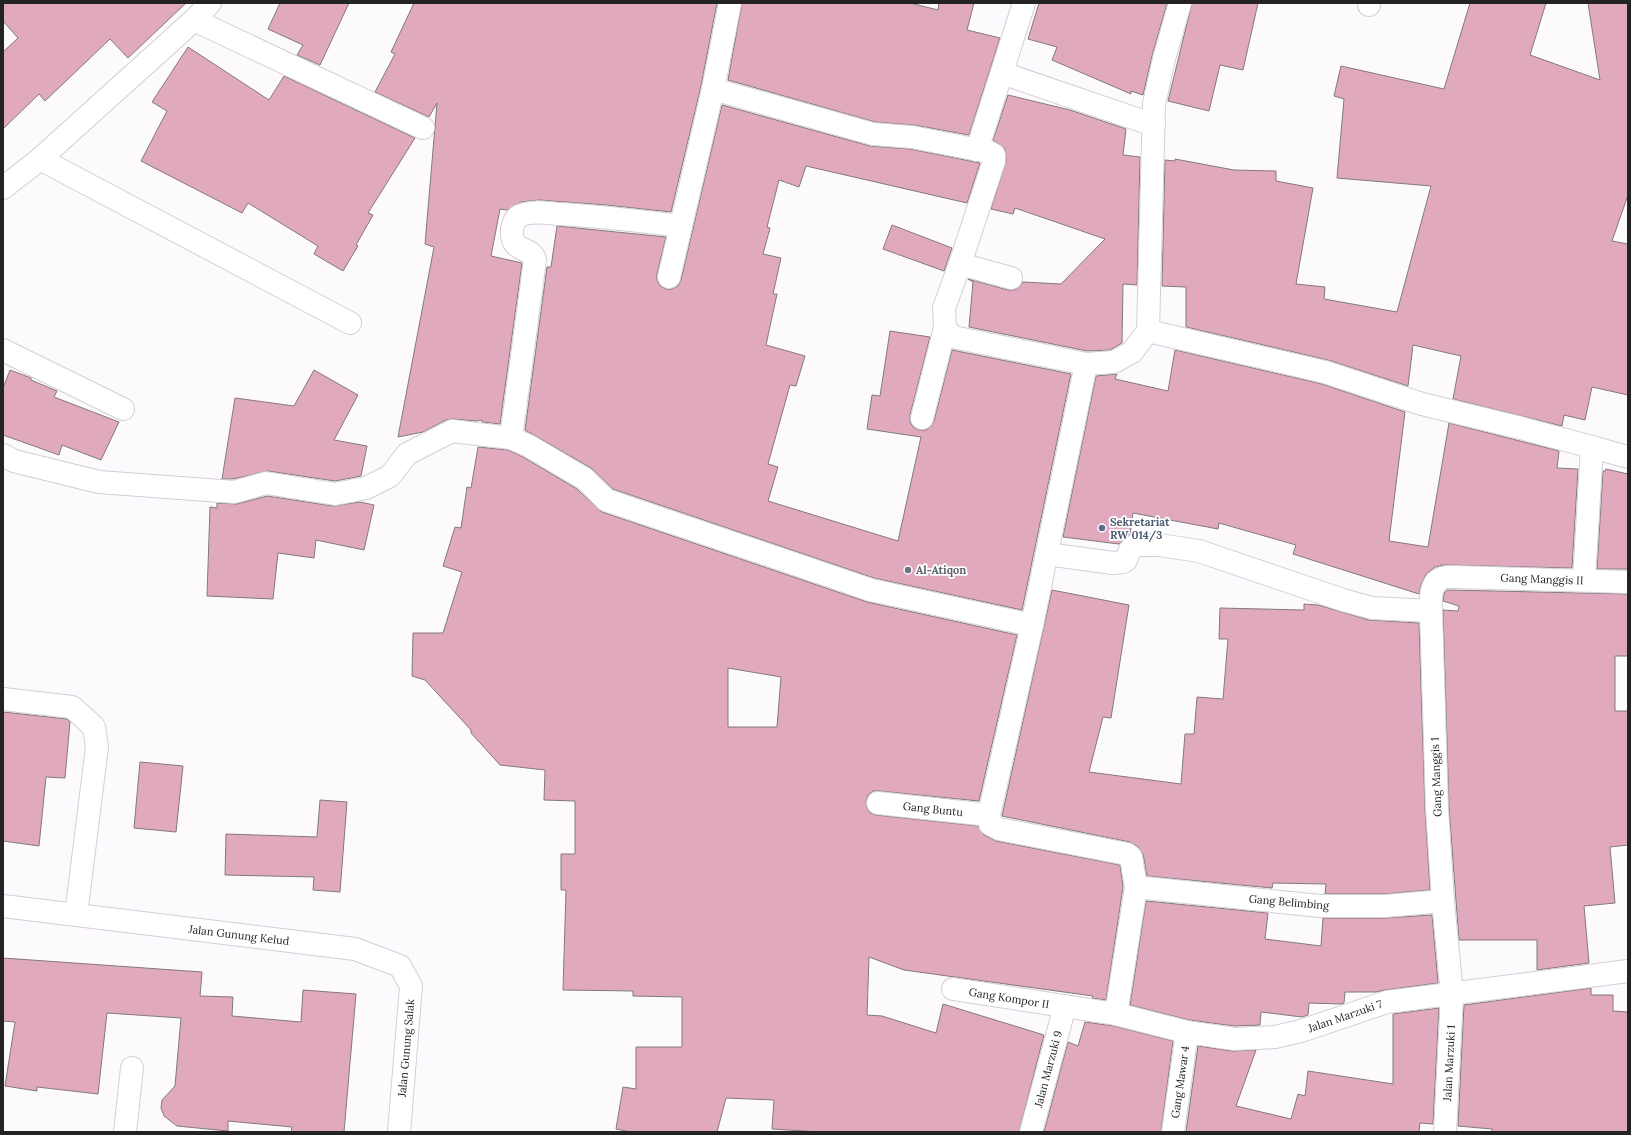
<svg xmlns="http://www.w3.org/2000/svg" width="1631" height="1135" font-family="Lora,serif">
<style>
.building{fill:#e1a9be;stroke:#82797c;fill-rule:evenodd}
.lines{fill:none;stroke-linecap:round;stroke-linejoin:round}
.minor-casing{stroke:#d3ced6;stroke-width:24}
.minor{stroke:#fff;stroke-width:22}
.service-dot{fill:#5c6f8a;stroke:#fff;stroke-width:1.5}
.worship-dot{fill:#6b7280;stroke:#fff;stroke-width:1.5}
.labels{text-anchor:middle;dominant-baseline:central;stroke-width:3.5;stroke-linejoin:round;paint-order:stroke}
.service-label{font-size:11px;font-weight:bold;fill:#4e5e75;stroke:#fff;text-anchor:start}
.worship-label{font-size:11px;font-weight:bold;fill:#5b616d;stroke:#fff;text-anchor:start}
.street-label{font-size:11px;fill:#232224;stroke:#fff}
</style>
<rect width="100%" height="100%" fill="#fdfafe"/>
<g class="building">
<polygon points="3,3 186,3 128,58 110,39 45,101 39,94 3,129 3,52 18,38 3,21"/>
<polygon points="280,3 349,3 320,65 297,55 303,45 268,29"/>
<polygon points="414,3 717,3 701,86 671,212 606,205 539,200 521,202 507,210 500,209 491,256 522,263 500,424 482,422 482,420 476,421 453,419 446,420 423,432 398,437 434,247 425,244 437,103 429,117 375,92 395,54 391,52"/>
<polygon points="742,3 910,3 938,10 939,3 974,3 967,30 1000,38 969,135 914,125 875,122 728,80"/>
<polygon points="1039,3 1167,3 1152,56 1143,95 1131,91 1131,94 1052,60 1057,47 1028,39"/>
<polygon points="1192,3 1258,3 1243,70 1220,65 1209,111 1168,101"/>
<polygon points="1470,3 1546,3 1530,55 1600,80 1588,3 1628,3 1628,195 1612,241 1628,244 1628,395 1592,387 1585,420 1564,415 1562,426 1453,399 1461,356 1413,345 1408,386 1328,360 1186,327 1186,287 1162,286 1165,160 1175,161 1175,159 1234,170 1276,171 1276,181 1313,188 1296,284 1325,287 1324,299 1397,312 1431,186 1337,178 1344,99 1334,96 1341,66 1444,89"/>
<polygon points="188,47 269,100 284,76 415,138 368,213 373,215 356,245 358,246 343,271 314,254 318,246 248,203 242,213 141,161 167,111 152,102"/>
<polygon points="1008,95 1070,110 1126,129 1123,155 1140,157 1137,285 1123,284 1122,343 1110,350 1087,351 969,327 973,282 968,279 1008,290 1015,290 1019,287 1023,282 1061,284 1105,239 1015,208 1013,214 991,209 1006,161 1005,149 993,140"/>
<polygon points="722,105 870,146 910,149 980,163 967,203 806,166 799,187 779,180 767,227 770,228 763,254 781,258 773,294 777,294 766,345 805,356 796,386 790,385 768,464 778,467 768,501 898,541 921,437 867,429 872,395 880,396 890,331 930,337 910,415 910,422 913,427 919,430 926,430 931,426 934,421 952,350 1071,374 1022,610 874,578 613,489 591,468 525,430 547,267 551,267 557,226 666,237 657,274 657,280 660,286 666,289 672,289 678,286 681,280"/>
<polygon points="892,225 952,248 944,271 883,249"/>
<polygon points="1175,350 1322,384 1405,412 1389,541 1428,547 1449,423 1559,451 1557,468 1578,469 1572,568 1443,565 1435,567 1426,574 1421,585 1419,594 1293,554 1296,545 1219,523 1218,529 1133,513 1130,535 1119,544 1063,537 1096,376 1117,374 1115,379 1168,391"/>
<polygon points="10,370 31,378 31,380 57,391 54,397 119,422 101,460 62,445 59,455 3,435 3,388"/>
<polygon points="314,370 358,395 334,440 367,446 361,476 335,481 268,471 233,479 222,479 235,398 294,406"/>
<path d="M478,447L508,450L523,457L577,489L602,512L867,602L1017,635L979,801L879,791H873L868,795L866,802L867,808L870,813L876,815L978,826L984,835L996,841L1120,865L1123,887L1106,1000L1092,998L1093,996L904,970L869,957L867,1015L882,1016L936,1033L943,1004L1044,1035L1019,1132H820L772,1129L774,1100L726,1098L717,1132H631L616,1129L623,1087L636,1089V1047H682V997L633,996V991L563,990L566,890H561V854H575V801L544,800L545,770L500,765L471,733V730L425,680L412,676L413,633H443L462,572L443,566L455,527L461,528L467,487L471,488ZM728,668L781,677L777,727H728Z"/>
<polygon points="1606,469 1628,474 1628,569 1597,569 1603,471 1605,471"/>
<polygon points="267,496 333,506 360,502 374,505 364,550 316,540 314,558 278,553 273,599 207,596 210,507 217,508 217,503 237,504"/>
<polygon points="1052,590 1129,605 1111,718 1103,717 1089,772 1181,784 1185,734 1194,734 1197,697 1223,699 1228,639 1219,639 1220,608 1304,610 1304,604 1318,605 1369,620 1419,623 1425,809 1430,890 1384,894 1325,894 1326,884 1273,883 1272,888 1147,876 1143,854 1138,847 1130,842 1002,816"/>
<polygon points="1447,590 1628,594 1628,656 1615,656 1615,711 1628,711 1628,845 1610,847 1615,903 1584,906 1589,963 1537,970 1537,940 1459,940 1449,808 1443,610 1458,611 1459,606 1443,601 1444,593"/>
<polygon points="3,712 67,719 70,722 65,778 46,777 39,846 3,841"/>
<polygon points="140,762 183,766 176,832 134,828"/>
<polygon points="320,800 347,802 340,892 313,890 314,877 225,875 226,834 317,837"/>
<polygon points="1146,901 1268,913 1265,939 1321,946 1323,918 1385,918 1432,915 1438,983 1385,990 1376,992 1345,992 1344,1003 1341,1004 1309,1003 1308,1015 1302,1017 1261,1012 1260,1025 1235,1026 1189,1020 1130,1005"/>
<polygon points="3,958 202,972 200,996 233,997 232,1016 301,1022 303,990 356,994 344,1132 291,1132 292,1127 228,1121 228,1131 177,1126 164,1116 161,1108 162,1100 175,1086 181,1018 107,1013 98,1094 37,1087 37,1091 5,1086 15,1022 3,1021"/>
<polygon points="1591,988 1591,995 1613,995 1613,1011 1628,1012 1628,1132 1492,1132 1492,1129 1458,1126 1464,1005"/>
<polygon points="1439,1008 1433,1124 1420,1123 1419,1132 1186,1132 1198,1046 1232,1051 1256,1050 1236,1106 1291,1119 1298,1094 1305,1096 1308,1071 1393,1084 1393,1014"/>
<polygon points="1085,1022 1114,1026 1173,1041 1161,1132 1044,1132 1068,1042 1078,1046"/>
</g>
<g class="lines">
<defs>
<g id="minor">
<polyline points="730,3 713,89 873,134 912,137 989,152 994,155 994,161 960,264 944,308 945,328 953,337 1086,364 1032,625 989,815 990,824 999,829 1127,854 1131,857 1136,887 1116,1014"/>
<polyline points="1369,5 1369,3"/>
<polyline points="194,20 423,128"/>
<polyline points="1002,73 1154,125"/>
<polyline points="977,150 1024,3"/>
<polyline points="40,159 350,323"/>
<polyline points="3,188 40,159 194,20 210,3"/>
<polyline points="960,264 1011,278"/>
<polyline points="669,277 681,226"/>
<polyline points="1148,331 1325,372 1422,404 1521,428 1592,447 1584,580"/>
<polyline points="3,350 123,409"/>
<polyline points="1086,364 1114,362 1132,352 1148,331 1154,104 1164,59 1180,3"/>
<polyline points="922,418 945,328"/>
<path d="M511,438L535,260C532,245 510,255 512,229C513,224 515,218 519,216C530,210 547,213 559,214C600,216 640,221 681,226L713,89"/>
<polyline points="1592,447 1628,457"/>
<polyline points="3,455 14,461 99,482 234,492 266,483 335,494 366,488 390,476 407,454 452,431 511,438 529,446 585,479 606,500 871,590 1032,625"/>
<polyline points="1047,554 1113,563 1123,562 1126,560 1130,550 1136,545 1159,545 1199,551 1343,600 1372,608 1431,611"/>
<polyline points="3,699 72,707 94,727 97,747 76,915"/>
<polyline points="878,803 989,815"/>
<polyline points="1136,887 1320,906 1385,906 1443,901"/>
<polyline points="3,906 355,949 400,966 411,986 399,1132"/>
<polyline points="953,989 1116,1014 1187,1032 1234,1039 1275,1037 1301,1031 1387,1002 1628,971"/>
<polyline points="125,1132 132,1068"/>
<polyline points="1031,1132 1065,1006"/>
<polyline points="1173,1132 1187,1032"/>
<path d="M1445,1132L1452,994L1443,901L1437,809L1431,611C1431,601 1429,585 1440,579C1444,576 1451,577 1456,577L1628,582"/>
</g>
</defs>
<use href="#minor" class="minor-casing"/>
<use href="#minor" class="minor"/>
</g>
<circle class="service-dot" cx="1102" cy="528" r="4"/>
<circle class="worship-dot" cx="908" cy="570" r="4"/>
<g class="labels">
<g class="service-label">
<text x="1110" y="522">Sekretariat<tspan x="1110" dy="13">RW 014/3</tspan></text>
</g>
<g class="worship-label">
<text x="916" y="570">Al-Atiqon</text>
</g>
<g class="street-label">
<text transform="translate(1542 579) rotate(2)">Gang Manggis II</text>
<text transform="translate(1436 777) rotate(-92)">Gang Manggis 1</text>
<text transform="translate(933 809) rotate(6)">Gang Buntu</text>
<text transform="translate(1289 902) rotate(5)">Gang Belimbing</text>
<text transform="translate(239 935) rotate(7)">Jalan Gunung Kelud</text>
<text transform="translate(1009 998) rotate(9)">Gang Kompor II</text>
<text transform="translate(1345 1016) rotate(-19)">Jalan Marzuki 7</text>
<text transform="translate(406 1048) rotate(-85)">Jalan Gunung Salak</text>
<text transform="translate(1449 1063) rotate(-87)">Jalan Marzuki 1</text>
<text transform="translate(1048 1069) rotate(-75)">Jalan Marzuki 9</text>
<text transform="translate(1180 1082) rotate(-82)">Gang Mawar 4</text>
</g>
</g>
<rect width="1631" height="1135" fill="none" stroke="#232224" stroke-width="8"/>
</svg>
